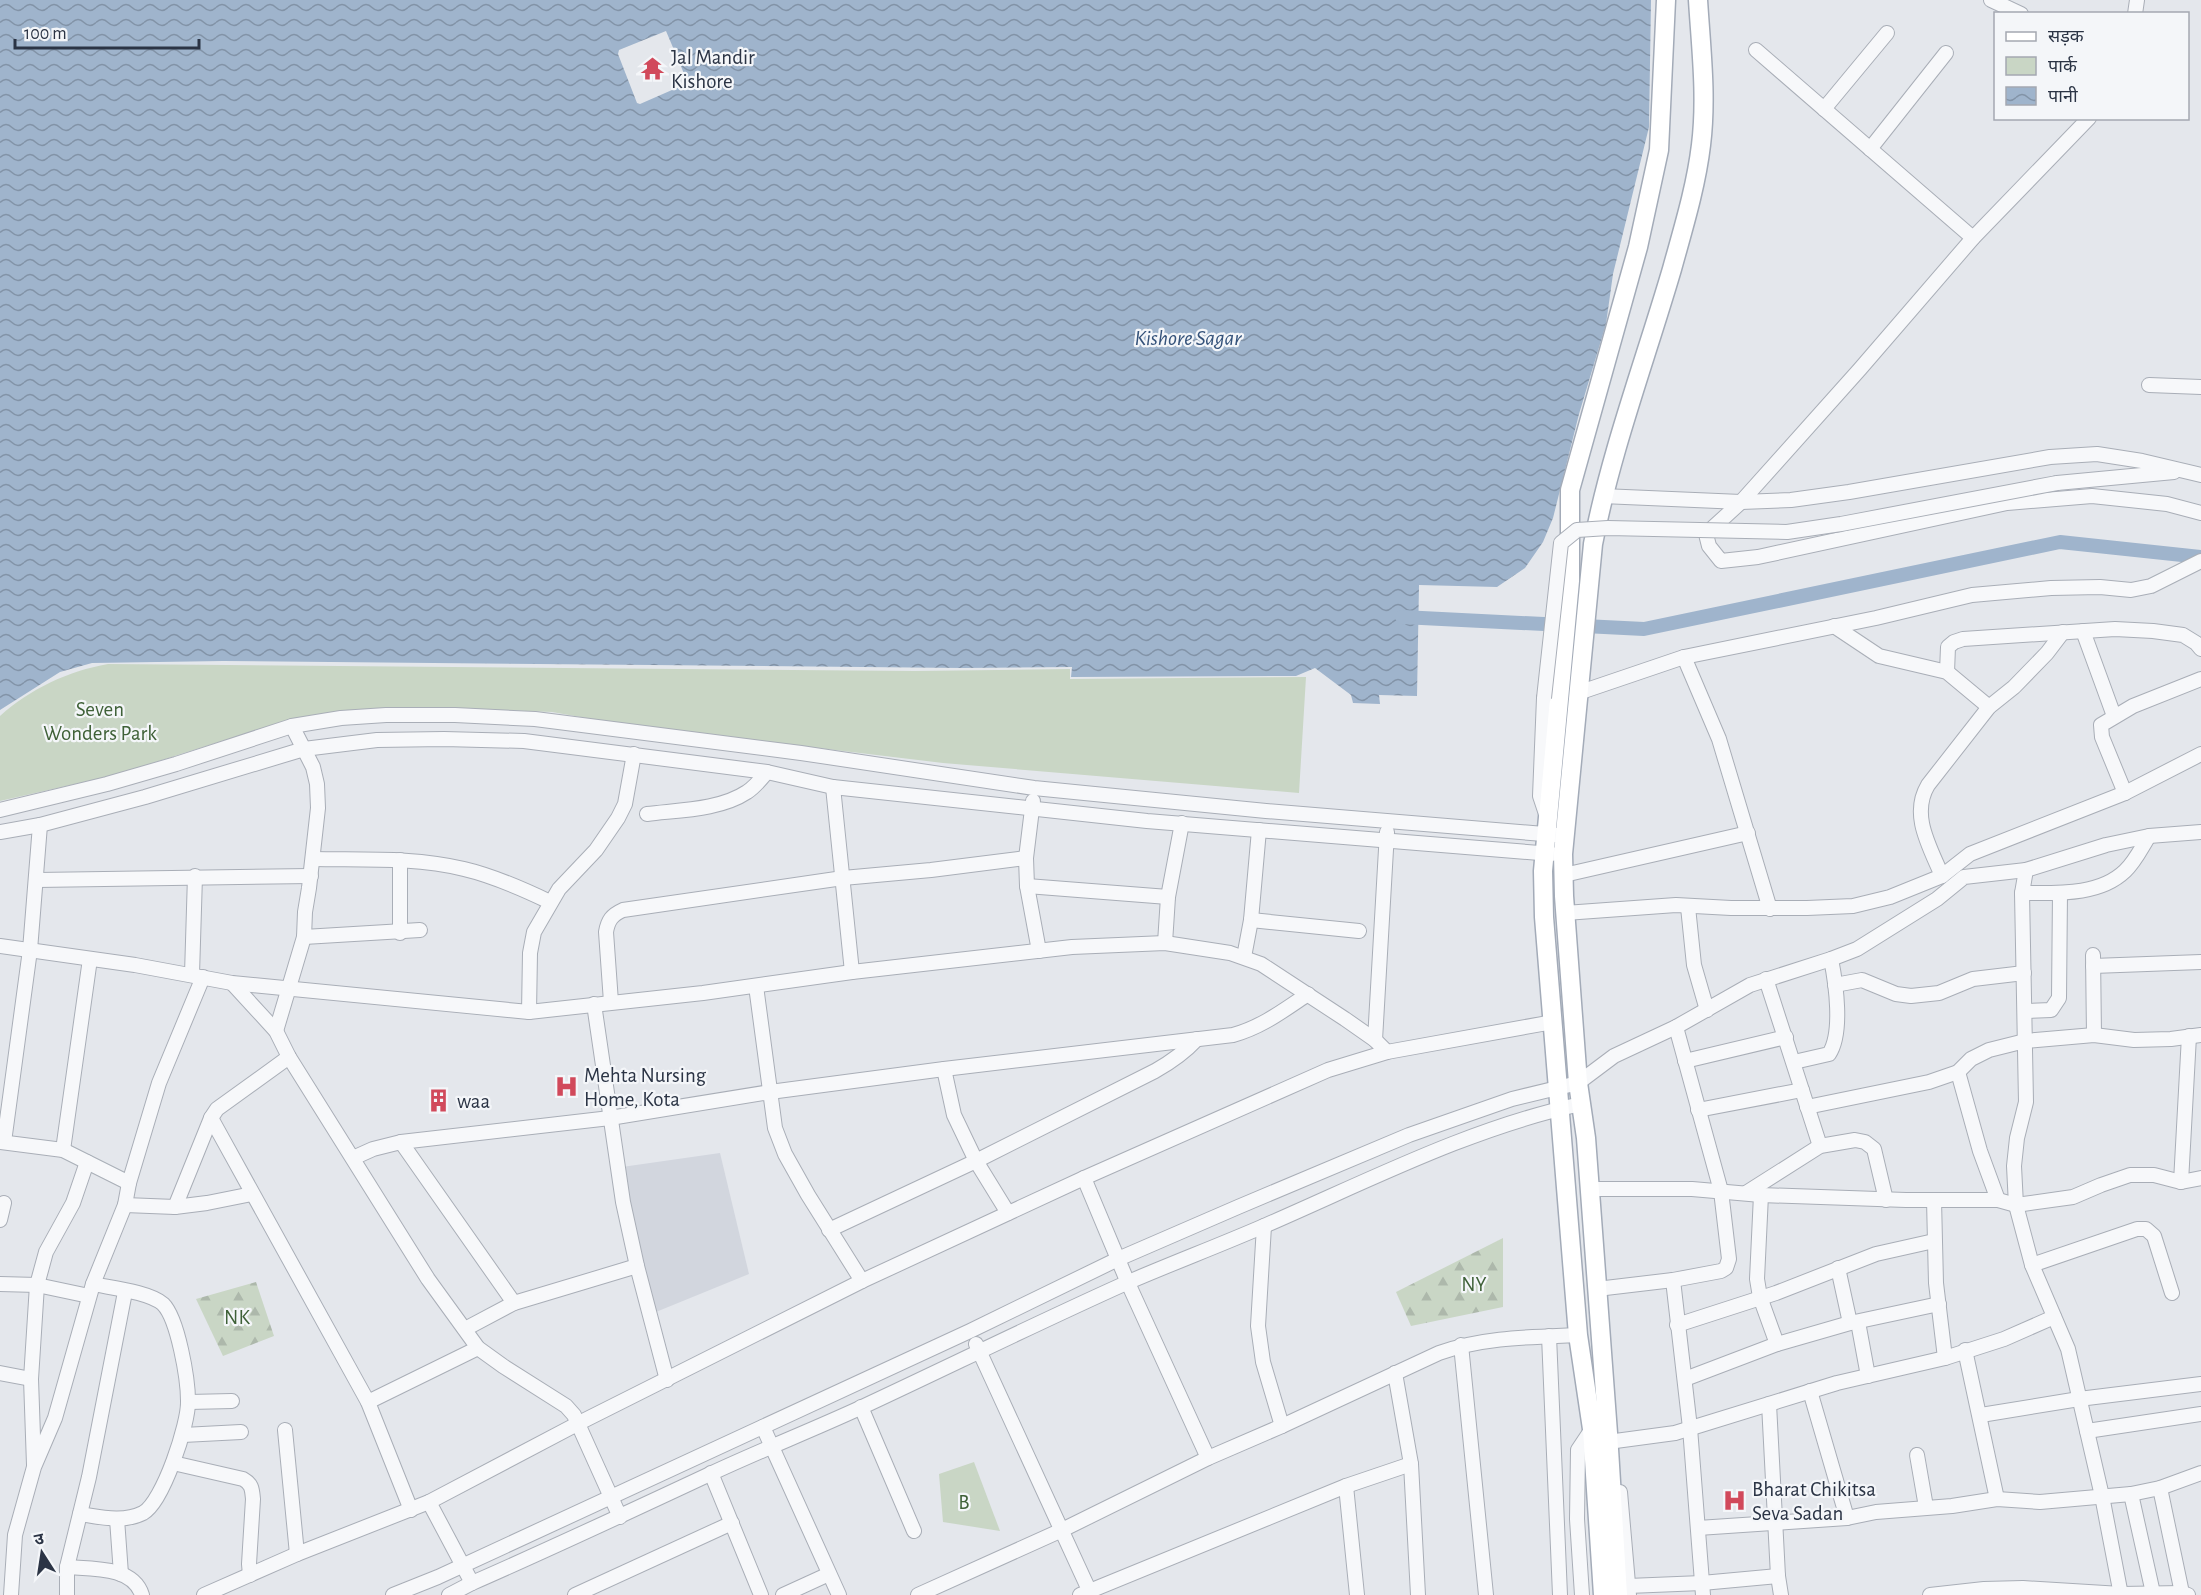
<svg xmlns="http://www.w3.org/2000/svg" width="2201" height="1595" font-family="'Alegreya Sans','Noto Sans Devanagari',sans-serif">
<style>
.built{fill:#d2d6de}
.forest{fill:url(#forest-firs)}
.park{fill:#c9d6c5}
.water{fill:url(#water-waves);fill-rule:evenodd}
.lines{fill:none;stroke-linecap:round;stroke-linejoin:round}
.canal{stroke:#9fb4cc;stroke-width:14}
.minor-casing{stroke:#a9aeb7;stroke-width:16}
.major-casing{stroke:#a3abb8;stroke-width:21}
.minor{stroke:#f7f8fa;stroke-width:14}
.major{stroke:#fff;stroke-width:18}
.minor-bridge-casing{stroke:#a9aeb7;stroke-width:16;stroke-linecap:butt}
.minor-bridge{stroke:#f7f8fa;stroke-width:14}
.labels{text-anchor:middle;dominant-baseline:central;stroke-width:4.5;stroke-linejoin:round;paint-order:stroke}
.poi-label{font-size:21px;fill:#2b3445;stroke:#f4f6f9;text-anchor:start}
.park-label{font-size:21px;fill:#3f6138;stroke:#f4f6f9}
.water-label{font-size:22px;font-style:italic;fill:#34527a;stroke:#f4f6f9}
</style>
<defs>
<pattern id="forest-firs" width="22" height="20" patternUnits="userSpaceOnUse" patternTransform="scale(1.5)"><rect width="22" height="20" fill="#c9d6c5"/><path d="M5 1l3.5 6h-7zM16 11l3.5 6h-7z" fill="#adb8ab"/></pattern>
<pattern id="water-waves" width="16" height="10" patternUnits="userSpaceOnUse" patternTransform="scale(1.5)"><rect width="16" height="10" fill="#9fb4cc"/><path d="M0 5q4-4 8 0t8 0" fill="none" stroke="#8293a7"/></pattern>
</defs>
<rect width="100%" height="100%" fill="#e4e7ec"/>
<polygon class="built" points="720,1153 749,1274 651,1314 622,1167"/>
<g class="forest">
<polygon points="1503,1238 1503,1307 1411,1326 1396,1292"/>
<polygon points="256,1282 274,1336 223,1356 196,1299"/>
</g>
<g class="park">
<path d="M108,664L915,671L1070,669V679L1306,677L1299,793L943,763L626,725L552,712L448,708L367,710L328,713L291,719L115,775L0,801V716C30,689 68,671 108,664Z"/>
<polygon points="974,1462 1000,1531 943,1522 939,1474"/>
</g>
<path class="water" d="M0,0H1651L1649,127L1613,274L1606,324L1579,414L1553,518L1543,542L1525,568L1497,587L1419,585L1417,696L1379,695L1380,704L1353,703L1351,695L1315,668L1296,676L1071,677L1072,667L962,668L223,661L92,663L60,672L0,710ZM666,31L688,83L640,104L637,103L618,54L619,50Z"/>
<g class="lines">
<polyline class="canal" points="1402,617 1644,629 2060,542 2201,557"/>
<defs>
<g id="minor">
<polyline points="1991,0 2021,14"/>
<polyline points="2135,14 2137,0"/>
<polyline points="1756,50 1973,238"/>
<polyline points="1824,109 1887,33"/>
<polyline points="2089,118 1973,238 1860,369 1741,502 1706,534 1709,546 1721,561 1758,557 2007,503 2092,496 2167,504 2201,513"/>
<polyline points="1870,149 1946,53"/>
<polyline points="2149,385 2201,387"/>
<polyline points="2057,483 2174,472"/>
<polyline points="1602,496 1741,502 1791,500 1849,492 2050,457 2097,454 2142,461 2201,475"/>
<polyline points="1834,626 1879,656 1947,672 1989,707"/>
<polyline points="2083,631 2114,716"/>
<polyline points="1684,657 1719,739 1770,909"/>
<polyline points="1947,672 1948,647 1954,642 1963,639 2115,629 2153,631 2183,635 2196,643 2201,649"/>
<polyline points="1578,693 1684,657 1876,618 1972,595 2051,588 2100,587 2131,590 2151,586 2201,561"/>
<polyline points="1544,698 1540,796 1546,814"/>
<polyline points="833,787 852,972"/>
<polyline points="2125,793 2102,737 2101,725 2133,706 2201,679"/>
<polyline points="1033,801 1026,858 1027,886 1039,951"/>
<polyline points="0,810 107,784 176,764 292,726 341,718 386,715 455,715 535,719 801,753 1034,788 1266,811 1556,835"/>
<path d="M647,814C679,810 720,810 747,792C755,787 761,779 767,772"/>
<polyline points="0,832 40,825 145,797 304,749 377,740 444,739 524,741 767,772 833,787 1147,821 1552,854"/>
<path d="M313,859C363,860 415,857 464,869C494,876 523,889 550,902"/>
<polyline points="2026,870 2022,893 2026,1102 2017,1138 2014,1166 2016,1205 2032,1265 2068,1349 2102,1496 2121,1595"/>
<polyline points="1564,875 1748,833"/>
<path d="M1942,876C1930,847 1910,815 1928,785L1989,707L2014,687L2047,653L2063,632"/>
<polyline points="37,880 311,876"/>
<polyline points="1027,886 1168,897"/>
<path d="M2022,893C2056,893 2099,896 2125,871C2135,862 2142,847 2149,836"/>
<polyline points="1688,907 1694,965 1707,1010"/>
<polyline points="1565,913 1676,905 1731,908 1807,908 1853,906 1890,897 1942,876 1970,854 2125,793 2201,754"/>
<polyline points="1251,920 1359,931"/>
<polyline points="400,933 400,860"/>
<polyline points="304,937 420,930"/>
<polyline points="1165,943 1168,897 1182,823"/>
<polyline points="0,946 135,965 232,983 529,1012 703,993 852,972 1072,947 1165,943 1230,953 1261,964 1345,1019 1375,1040 1387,1052"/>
<polyline points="2093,955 2094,1035"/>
<polyline points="1244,957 1251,920 1259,830"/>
<polyline points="2093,966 2201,962"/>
<polyline points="192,974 195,876"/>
<polyline points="1766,979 1820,1146"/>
<polyline points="232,983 276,1031 289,1057 428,1279 478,1348 503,1366 566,1406 574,1415 620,1517"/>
<polyline points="1835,985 1862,980 1896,994 1911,996 1939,993 1973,979 2024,973"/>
<polyline points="756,986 775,1128 785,1154 808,1195 862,1281"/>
<path d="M611,1002L606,932C608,920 612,915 623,910L843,878L931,870L1026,858"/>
<polyline points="594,1004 623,1202 637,1266 667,1380"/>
<polyline points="2025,1011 2051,1010 2059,998 2060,893"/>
<polyline points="529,1012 530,953 534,932 559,889 596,850 618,818 625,804 634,754"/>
<polyline points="276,1031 304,937 305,912 309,888 318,808 317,784 313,767 292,726"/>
<polyline points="1375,1040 1387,832"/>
<polyline points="1685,1061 1786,1037"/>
<path d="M1794,1062L1829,1054C1843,1033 1836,984 1831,959"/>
<polyline points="944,1069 954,1115 976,1161 1008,1213"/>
<polyline points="1958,1072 1980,1151 1998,1200"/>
<polyline points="1807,1107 1929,1082 1958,1072 1971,1059 1989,1050 2025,1041 2094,1035 2134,1040 2171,1039 2201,1035"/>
<polyline points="1698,1110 1802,1090"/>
<polyline points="211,1118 368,1402 411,1510"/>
<polyline points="0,1142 63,1150 129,1183"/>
<polyline points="4,1142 30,950 40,825"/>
<polyline points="401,1142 514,1303"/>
<polyline points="63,1150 90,959"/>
<path d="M353,1158L373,1149L401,1142L610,1118L770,1092L944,1069L1233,1035C1262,1027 1284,1010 1308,994"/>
<polyline points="1084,1178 1128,1283 1208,1458"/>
<polyline points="2181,1182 2189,1036"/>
<polyline points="1590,1189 1692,1189 1761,1195 1906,1200 1998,1200 2016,1205 2073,1197 2101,1185 2130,1175 2154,1175 2181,1182 2201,1178"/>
<polyline points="1746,1193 1820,1146 1855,1140 1865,1142 1874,1149 1886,1200"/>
<polyline points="1761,1195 1757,1279 1760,1297 1777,1344"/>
<polyline points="1934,1200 1936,1283 1945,1358"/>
<polyline points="125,1205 175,1207 207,1203 252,1194"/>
<polyline points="175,1207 211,1118 217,1109 289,1057"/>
<polyline points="0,1220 4,1203"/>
<polyline points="1264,1226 1258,1326 1263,1362 1282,1426"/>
<path d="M829,1230L976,1161L1155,1071C1171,1062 1184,1053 1197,1039"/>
<polyline points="2032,1265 2137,1229 2146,1229 2154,1236 2172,1293"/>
<polyline points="1838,1268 1850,1323"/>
<polyline points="1673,1280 1690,1428 1703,1595"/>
<polyline points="0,1284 37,1285 89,1296"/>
<polyline points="1597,1289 1673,1280 1721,1271 1726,1268 1729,1259 1721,1191 1676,1027"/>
<polyline points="1858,1322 1868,1376"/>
<polyline points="1677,1325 1776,1293 1876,1254 1934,1241"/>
<polyline points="465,1329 514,1303 637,1266"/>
<polyline points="1549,1336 1560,1595"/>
<polyline points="976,1344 1089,1590"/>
<polyline points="1461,1345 1486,1595"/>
<polyline points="1965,1350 1997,1499"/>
<polyline points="0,1373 31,1379"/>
<polyline points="1395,1373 1411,1464 1418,1595"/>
<polyline points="1685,1379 1777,1344 1850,1323 1939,1304"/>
<polyline points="1810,1391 1847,1518"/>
<polyline points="189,1402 232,1401"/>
<polyline points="368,1402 478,1348"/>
<polyline points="1769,1404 1778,1576 1781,1595"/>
<polyline points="861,1407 914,1531"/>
<polyline points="1981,1415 2079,1399 2201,1384"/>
<polyline points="763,1427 839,1595"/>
<polyline points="285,1430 297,1554"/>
<polyline points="2087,1431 2201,1414"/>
<polyline points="183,1435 241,1432"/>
<polyline points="1608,1442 1675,1433 1837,1383 1945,1358 2004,1339 2054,1317"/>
<polyline points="1917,1455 1926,1507"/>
<path d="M173,1463L243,1479C252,1484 252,1489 253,1499L249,1564L250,1575"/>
<polyline points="34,1465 31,1379 37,1285 46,1252 73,1203 87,1162"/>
<polyline points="711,1473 761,1595"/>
<polyline points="1346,1486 1357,1595"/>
<polyline points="2160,1488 2182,1593"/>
<polyline points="1620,1492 1629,1595"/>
<polyline points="2131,1494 2153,1593"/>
<polyline points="429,1502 472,1583"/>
<path d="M80,1514C100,1517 123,1523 143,1513C163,1502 189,1423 188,1401C188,1379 178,1319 163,1304C149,1292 112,1288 93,1284"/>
<polyline points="117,1519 121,1574"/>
<polyline points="1698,1528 1847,1518 1876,1512 1952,1506 1997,1499 2040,1502 2131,1494 2160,1488 2201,1473"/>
<path d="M67,1567C92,1569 133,1566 142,1595"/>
<polyline points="1628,1586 1702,1583 1778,1576"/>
<polyline points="11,1595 15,1535 34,1467 55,1418 93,1284 125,1205 129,1183 159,1083 203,977"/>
<polyline points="67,1595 67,1567 89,1477 125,1292"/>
<polyline points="204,1595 297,1554 429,1502 579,1423 862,1281 1084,1178 1328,1070 1387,1052 1553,1022"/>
<polyline points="393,1595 438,1577 970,1331 1118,1259 1238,1207 1409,1135 1512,1099 1578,1083 1614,1056 1676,1027 1750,985 1831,959 1857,949 1937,899 1964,877 2026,870 2106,845 2149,836 2201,832"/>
<path d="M449,1595L472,1583C552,1548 631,1511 710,1474C759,1451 810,1431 860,1408C948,1367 1035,1324 1124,1284C1170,1264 1218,1246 1264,1226C1368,1181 1470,1128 1581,1104"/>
<polyline points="575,1595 732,1523"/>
<polyline points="783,1595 829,1574"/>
<path d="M918,1595L1062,1530L1208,1458L1282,1426L1439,1353C1483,1337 1532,1337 1578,1335"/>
<polyline points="1080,1595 1346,1486 1411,1464"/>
<polyline points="1582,1595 1577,1519 1578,1450 1592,1429"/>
<polyline points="1930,1595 1984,1589 2023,1588 2121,1594 2182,1593 2188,1595"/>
</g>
<g id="major">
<polyline points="1603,1595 1592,1429 1578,1335 1544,917 1543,871 1570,581 1570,490 1638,247 1659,150 1666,0"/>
<path d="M1618,1595L1608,1433L1586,1138L1578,1083L1564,896L1563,854L1593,544C1611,451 1645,361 1672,269C1683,229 1696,187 1701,145C1707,97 1701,48 1698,0"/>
</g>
</defs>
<use href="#minor" class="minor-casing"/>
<use href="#major" class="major-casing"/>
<use href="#minor" class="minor"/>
<use href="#major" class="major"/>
<defs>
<polyline id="minor-bridge" points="1544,698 1561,543 1577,530 1608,528 1787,532 1841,524 2057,483"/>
</defs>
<use href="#minor-bridge" class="minor-bridge-casing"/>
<use href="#minor-bridge" class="minor-bridge"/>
</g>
<defs>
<symbol id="temple-bare" viewBox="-9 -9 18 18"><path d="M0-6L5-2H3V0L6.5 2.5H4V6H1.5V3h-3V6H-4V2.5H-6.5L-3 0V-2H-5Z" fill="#d1495b" stroke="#f4f6f9" stroke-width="2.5" paint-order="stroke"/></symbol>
<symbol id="hospital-bare" viewBox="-9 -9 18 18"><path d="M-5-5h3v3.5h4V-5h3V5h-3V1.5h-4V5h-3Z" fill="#d1495b" stroke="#f4f6f9" stroke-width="2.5" paint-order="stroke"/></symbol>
<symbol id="building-bare" viewBox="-9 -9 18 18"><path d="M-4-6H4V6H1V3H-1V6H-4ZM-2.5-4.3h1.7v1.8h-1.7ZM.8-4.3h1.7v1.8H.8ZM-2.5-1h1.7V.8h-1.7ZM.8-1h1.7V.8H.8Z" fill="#d1495b" stroke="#f4f6f9" stroke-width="2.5" paint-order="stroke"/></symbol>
</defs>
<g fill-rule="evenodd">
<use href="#temple-bare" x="636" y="52" width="33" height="33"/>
<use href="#hospital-bare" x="550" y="1070" width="33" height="33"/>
<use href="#building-bare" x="422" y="1084" width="33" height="33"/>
<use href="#hospital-bare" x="1718" y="1484" width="33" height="33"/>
</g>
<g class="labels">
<g class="poi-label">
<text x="671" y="57">Jal Mandir<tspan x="671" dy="24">Kishore</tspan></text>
<text x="584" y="1075">Mehta Nursing<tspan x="584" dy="24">Home, Kota</tspan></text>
<text x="457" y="1101">waa</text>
<text x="1752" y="1489">Bharat Chikitsa<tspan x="1752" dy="24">Seva Sadan</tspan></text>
</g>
<g class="park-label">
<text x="100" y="709">Seven<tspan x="100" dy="24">Wonders Park</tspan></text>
<text x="1474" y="1284">NY</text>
<text x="237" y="1317">NK</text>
<text x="964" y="1502">B</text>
</g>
<g class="water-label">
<text x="1188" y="338">Kishore Sagar</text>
</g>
</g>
<rect x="1994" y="12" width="195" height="108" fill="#f4f6f9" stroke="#a4a8b1" stroke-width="1.5"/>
<rect x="2006" y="32" width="30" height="9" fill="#ffffff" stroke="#a4a8b1" stroke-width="1.5"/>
<text x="2048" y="42" font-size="18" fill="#2b3445">सड़क</text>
<rect x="2006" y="57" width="30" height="18" fill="#c9d6c5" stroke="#a4a8b1" stroke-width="1.5"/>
<text x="2048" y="72" font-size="18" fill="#2b3445">पार्क</text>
<rect x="2006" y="87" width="30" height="18" fill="url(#water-waves)" stroke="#a4a8b1" stroke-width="1.5"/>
<text x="2048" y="102" font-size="18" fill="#2b3445">पानी</text>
<g transform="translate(42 1553) rotate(348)" stroke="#f4f6f9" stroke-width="4.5" paint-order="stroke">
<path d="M0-4.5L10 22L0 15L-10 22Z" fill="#2b3445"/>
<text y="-9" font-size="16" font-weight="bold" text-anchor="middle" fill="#2b3445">उ</text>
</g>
<path d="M15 39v9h184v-9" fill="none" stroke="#2b3445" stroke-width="3"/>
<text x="24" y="39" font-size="18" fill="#2b3445" stroke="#f4f6f9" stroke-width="4.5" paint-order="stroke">100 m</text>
</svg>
